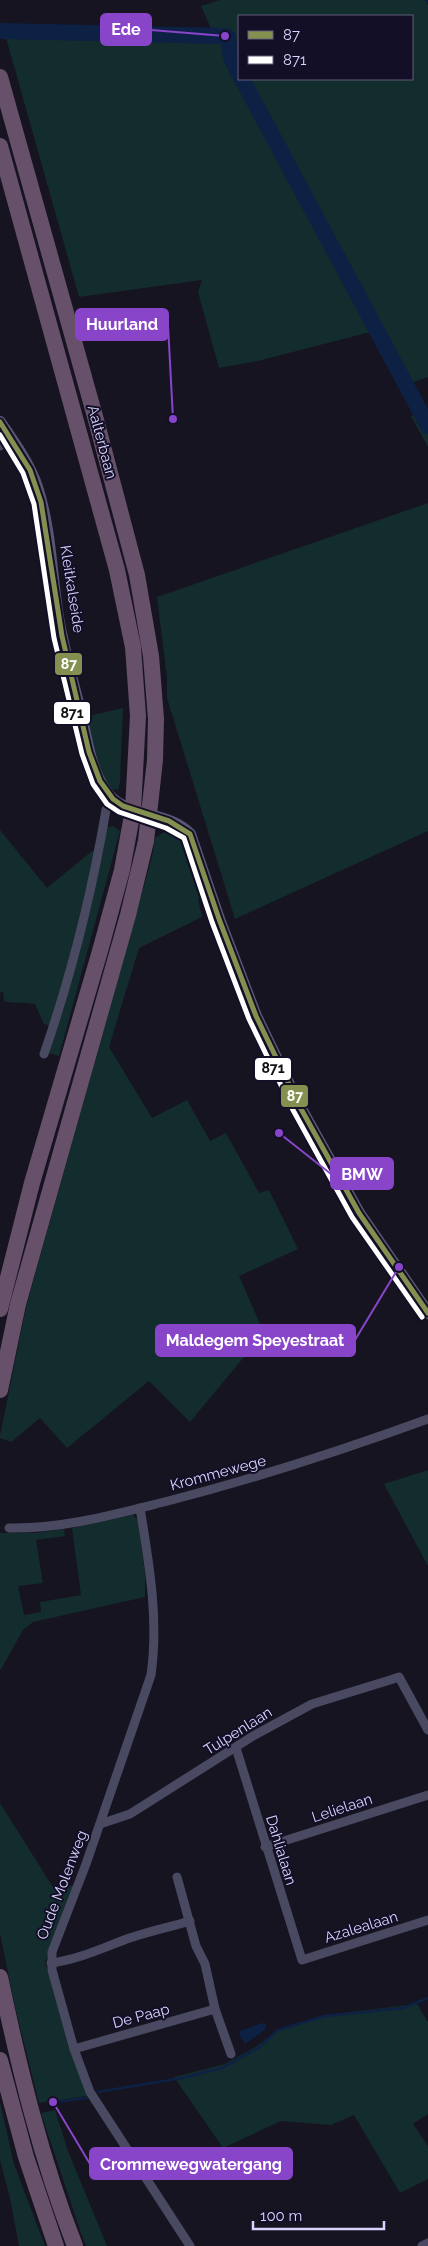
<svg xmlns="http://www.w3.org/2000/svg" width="428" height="2246" font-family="Raleway,sans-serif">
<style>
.green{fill:#132c2d;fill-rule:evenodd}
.water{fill:#0d2144}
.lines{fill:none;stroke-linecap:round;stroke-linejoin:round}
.stream{stroke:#0d2144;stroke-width:2.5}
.river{stroke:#0d2144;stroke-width:16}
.street{stroke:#4a4962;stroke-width:9}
.secondary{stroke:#575674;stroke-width:12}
.highway{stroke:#67516a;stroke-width:16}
.bus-1-casing{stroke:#130f26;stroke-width:9}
.bus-2-casing{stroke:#130f26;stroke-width:9}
.bus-1{stroke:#84904f;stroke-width:5}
.bus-2{stroke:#fff;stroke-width:5}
.labels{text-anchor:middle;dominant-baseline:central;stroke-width:4;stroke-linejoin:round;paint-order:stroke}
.street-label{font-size:15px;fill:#d9d4ff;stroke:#130f26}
.leader{fill:none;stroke:#8945c9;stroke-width:2}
.callout-dot{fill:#8945c9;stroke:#130f26;stroke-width:2}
.callout{fill:#8945c9;stroke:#8945c9;stroke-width:2}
.callout-label{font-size:16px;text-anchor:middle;font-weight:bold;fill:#fff}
.line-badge{stroke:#130f26;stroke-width:2}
.badge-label{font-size:14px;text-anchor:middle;font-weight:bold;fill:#fff}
.pale-badge-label{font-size:14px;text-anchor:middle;font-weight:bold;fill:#111}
</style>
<rect width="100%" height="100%" fill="#161421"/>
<g class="green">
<path d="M220,0H425L428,5V377L411,383L382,329L258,361L219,368L198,292L202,280L79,297L3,27L213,33L201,6ZM239,16H412V79H239Z"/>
<polygon points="425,408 428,414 428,447 411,416"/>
<polygon points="428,503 428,831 235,919 167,698 167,678 157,597"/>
<polygon points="123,708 120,782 118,790 111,789 96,764 88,716"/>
<path d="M113,826L120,831L59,1056L49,1053L55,1028L44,1024L35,1004C25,1002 14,1004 4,1001L3,991L0,993V830L47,888L92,851L101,852L107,827Z"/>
<path d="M166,831C193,832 199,875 207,895L198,899L202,917L139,948L109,1047L152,1118L187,1100L210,1141L226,1133L259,1193L269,1190L298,1249L239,1276L264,1333L190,1422L149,1381L67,1448L40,1418L11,1442L0,1438V1436L26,1307L152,857L155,838Z"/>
<polygon points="428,1470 428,1566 384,1484"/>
<polygon points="133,1515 138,1520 145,1574 145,1597 33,1622 23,1630 0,1671 0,1533 35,1533 64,1529 65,1536 36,1540 43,1583 18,1586 24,1615 41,1612 40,1602 81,1595 72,1528"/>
<polygon points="0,1803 54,1889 62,1885 76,1886 45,1962 87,2096 39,2103 15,2007 0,1933"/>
<polygon points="417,2004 428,2022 428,2114 413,2124 428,2146 428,2179 400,2193 354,2115 331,2125 281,2121 223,2148 174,2077 225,2064 257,2046 277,2030 325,2015"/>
<polygon points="0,2102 14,2164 45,2246 19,2246 10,2198 0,2160"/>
<polygon points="55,2110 68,2151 107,2246 86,2246 82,2236 41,2113"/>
</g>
<polygon class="water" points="262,2023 266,2024 265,2030 245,2044 239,2034 240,2031"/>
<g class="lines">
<g class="stream">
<polyline points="427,0 428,2"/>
<polyline points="98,2092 182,2078 222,2068 258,2048 278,2030 325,2016 403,2008 428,1998"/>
<polyline points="53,2102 87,2098"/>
</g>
<g class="river">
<polyline points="2,31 225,36 228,37 231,58 239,74"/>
<polyline points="242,79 428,426"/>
</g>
<g class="street">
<polyline points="0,446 11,439"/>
<path d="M44,1054C71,976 92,892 106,810L111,798"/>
<path d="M140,1508C149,1563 159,1619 151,1675L86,1864L52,1952V1970L74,2049L90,2092L190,2246"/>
<path d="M9,1528C63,1529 116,1514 168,1501C257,1478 343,1450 428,1419"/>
<polyline points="236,1748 302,1960 428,1920"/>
<polyline points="100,1824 130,1814 253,1736 312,1704 390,1680 399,1677 428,1730"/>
<polyline points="265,1847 428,1795"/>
<polyline points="177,1877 196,1946 205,1964 215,2009 231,2054"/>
<path d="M51,1963C75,1960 96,1951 119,1942C141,1933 167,1928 190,1921"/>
<polyline points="74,2049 215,2009"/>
<polyline points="422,2246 428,2243"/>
</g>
<path class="secondary" d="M0,422C14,443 29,463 37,487C50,527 51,570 57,611C62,645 72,678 80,711C87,738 89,767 105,790C124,820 166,809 190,834L219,919L256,1016L300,1107L359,1213L428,1313"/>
<g class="highway">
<polyline points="0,77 96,420 137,575 151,656 156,719 155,760 146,841 128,915 18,1304 0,1390"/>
<polyline points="0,146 117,570 133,647 138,716 133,810 122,870 100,951 32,1183 0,1309"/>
<path d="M0,1977C19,2068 41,2159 75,2246"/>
<polyline points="0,2060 26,2157 56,2246"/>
</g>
<defs>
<polyline id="bus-1" points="0,422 30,470 41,502 62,636 89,752 100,781 113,799 123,806 169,821 190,834 219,919 256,1016 300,1107 359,1213 428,1313"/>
<polyline id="bus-2" points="0,435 23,473 34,504 54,638 82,754 93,784 107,804 119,812 166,828 184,838 212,922 249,1019 293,1110 352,1217 422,1317"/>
</defs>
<use href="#bus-1" class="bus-1-casing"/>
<use href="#bus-2" class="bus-2-casing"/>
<use href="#bus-1" class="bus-1"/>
<use href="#bus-2" class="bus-2"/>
</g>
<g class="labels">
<g class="street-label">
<text transform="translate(102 442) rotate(75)">Aalterbaan</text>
<text transform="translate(72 589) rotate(81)">Kleitkalseide</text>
<text transform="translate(218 1473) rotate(-15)">Krommewege</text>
<text transform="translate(238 1731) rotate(-32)">Tulpenlaan</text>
<text transform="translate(342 1808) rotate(-18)">Lelielaan</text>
<text transform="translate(281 1850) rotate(73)">Dahlialaan</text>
<text transform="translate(62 1885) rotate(-69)">Oude Molenweg</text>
<text transform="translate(361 1927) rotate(-17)">Azalealaan</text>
<text transform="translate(141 2016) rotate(-15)">De Paap</text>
</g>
</g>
<path class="leader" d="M225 36L151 30M173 419L168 325M279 1133L331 1174M399 1267L355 1340M53 2102L90 2164"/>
<g class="callout-dot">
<circle cx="225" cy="36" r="5"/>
<circle cx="173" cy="419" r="5"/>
<circle cx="279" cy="1133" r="5"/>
<circle cx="399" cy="1267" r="5"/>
<circle cx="53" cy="2102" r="5"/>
</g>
<g class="callout">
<rect x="101" y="14" width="50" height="31" rx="5"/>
<rect x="76" y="309" width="92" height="31" rx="5"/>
<rect x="331" y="1158" width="62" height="31" rx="5"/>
<rect x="156" y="1325" width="199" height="31" rx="5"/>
<rect x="90" y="2148" width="202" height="31" rx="5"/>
</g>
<g class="callout-label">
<text x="126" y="35">Ede</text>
<text x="122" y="330">Huurland</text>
<text x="362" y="1180">BMW</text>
<text x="255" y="1346">Maldegem Speyestraat</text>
<text x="191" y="2170">Crommewegwatergang</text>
</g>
<g class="line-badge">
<rect x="54" y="652" width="29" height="24" rx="5" fill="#84904f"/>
<rect x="53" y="701" width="38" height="24" rx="5" fill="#fff"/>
<rect x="254" y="1057" width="38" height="24" rx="5" fill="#fff"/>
<rect x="280" y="1084" width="29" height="24" rx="5" fill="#84904f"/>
</g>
<g class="badge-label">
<text x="69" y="669">87</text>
<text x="295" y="1101">87</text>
</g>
<g class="pale-badge-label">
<text x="72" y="718">871</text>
<text x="273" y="1073">871</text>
</g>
<rect x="238" y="15" width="175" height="65" fill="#130f26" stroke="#625e7d"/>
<rect x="248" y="31" width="25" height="8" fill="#84904f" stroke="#625e7d"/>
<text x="283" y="40" font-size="15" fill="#d9d4ff">87</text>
<rect x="248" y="56" width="25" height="8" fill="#ffffff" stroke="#625e7d"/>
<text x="283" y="65" font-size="15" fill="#d9d4ff">871</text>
<path d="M253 2221v8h131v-8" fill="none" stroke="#d9d4ff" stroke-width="2.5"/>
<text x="260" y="2221" font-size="15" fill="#d9d4ff" stroke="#130f26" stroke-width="4" paint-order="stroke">100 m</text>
</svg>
